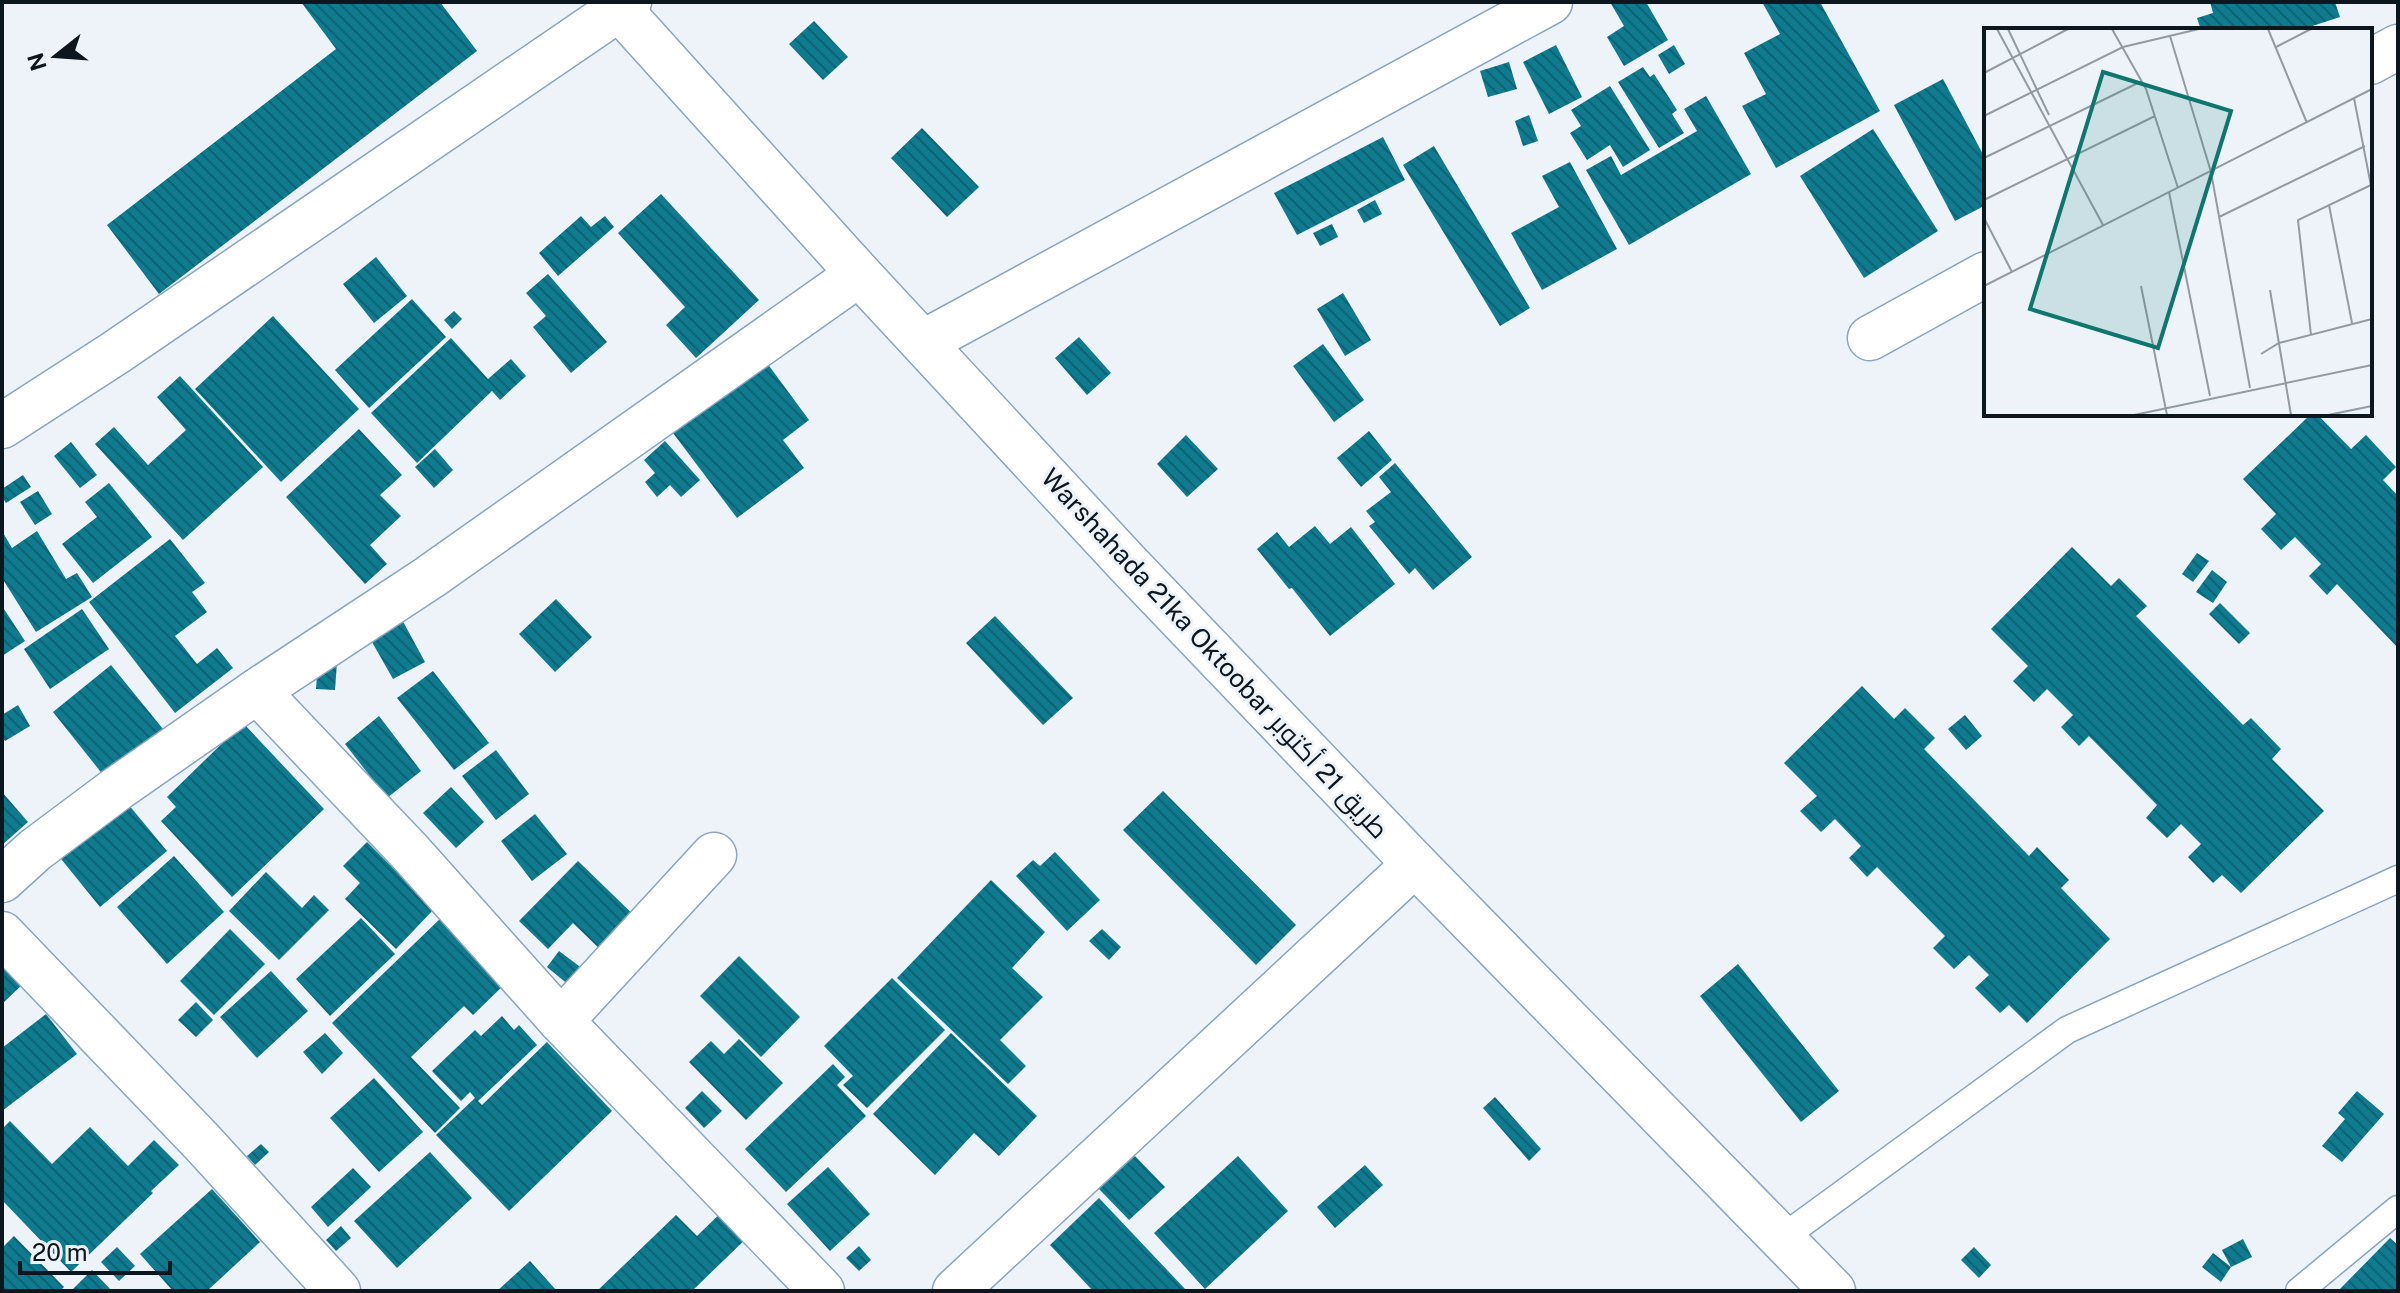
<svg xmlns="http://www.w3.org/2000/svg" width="2400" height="1293" font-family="'Public Sans',Cairo,sans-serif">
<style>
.building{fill:url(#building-back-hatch)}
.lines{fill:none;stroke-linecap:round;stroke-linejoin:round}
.service-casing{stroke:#8aa5bf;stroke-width:29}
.minor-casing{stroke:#8aa5bf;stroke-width:47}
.primary-casing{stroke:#8aa5bf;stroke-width:47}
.service{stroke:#fff;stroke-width:26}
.minor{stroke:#fff;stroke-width:44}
.primary{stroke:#fff;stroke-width:44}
.labels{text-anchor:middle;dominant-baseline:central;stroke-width:6;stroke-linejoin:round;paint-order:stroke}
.street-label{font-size:26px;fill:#0c161f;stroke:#edf3f9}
.inset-road{fill:none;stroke:#939ba2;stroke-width:2}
.view{fill:#0f766e;fill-opacity:0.15;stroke:#0f766e;stroke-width:4}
.inset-edge{fill:none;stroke:#0c161f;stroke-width:4}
</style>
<defs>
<pattern id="building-back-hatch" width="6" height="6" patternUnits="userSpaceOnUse" patternTransform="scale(2)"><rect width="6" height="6" fill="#107a8e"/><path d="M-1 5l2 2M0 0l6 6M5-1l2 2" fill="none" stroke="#0e6373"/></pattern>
</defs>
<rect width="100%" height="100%" fill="#edf3f9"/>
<g class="building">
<polygon points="301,2 440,2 477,51 159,294 107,225 336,49"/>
<polygon points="1610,2 1646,2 1668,40 1624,66 1607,37 1624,26"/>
<polygon points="1762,2 1820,2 1880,111 1776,168 1742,106 1766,94 1744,53 1780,34"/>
<polygon points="2210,2 2335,2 2340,17 2300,30 2201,30 2197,18 2213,13"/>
<polygon points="814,21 848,57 823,80 789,44"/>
<polygon points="1556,45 1582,97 1549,114 1523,62"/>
<polygon points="1674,45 1685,64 1669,74 1658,55"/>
<polygon points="1509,62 1517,89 1488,97 1480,71"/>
<polygon points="1643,67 1650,77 1654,74 1677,110 1672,114 1684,133 1659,148 1618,82"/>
<polygon points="1943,79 1986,160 1986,205 1955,221 1894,105"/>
<polygon points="1610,86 1650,150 1623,167 1610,145 1587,160 1570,133 1581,126 1571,110"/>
<polygon points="1706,96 1751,174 1629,245 1586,170 1611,156 1621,175 1697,131 1684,109"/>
<polygon points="1529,115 1538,141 1523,146 1515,121"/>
<polygon points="922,128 979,187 947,217 891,158"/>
<polygon points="1873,129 1938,231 1864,278 1800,176"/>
<polygon points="1383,137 1405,180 1297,235 1274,193"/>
<polygon points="1434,146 1530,308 1500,326 1403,165"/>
<polygon points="1570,162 1617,249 1542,290 1511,233 1559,207 1542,176"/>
<polygon points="661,194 759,300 696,358 666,325 685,307 618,233"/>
<polygon points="1375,200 1382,214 1364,223 1357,210"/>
<polygon points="581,216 591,227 605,216 614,227 558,276 539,253"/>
<polygon points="1332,224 1338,237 1320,246 1313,233"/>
<polygon points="376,257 407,296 374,323 343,284"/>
<polygon points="548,274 607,342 571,373 533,327 546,316 526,293"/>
<polygon points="1343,293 1371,340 1345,356 1317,309"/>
<polygon points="412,299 446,337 369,408 335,370"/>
<polygon points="454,311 462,319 452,329 444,320"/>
<polygon points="273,316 359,409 281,482 195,389"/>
<polygon points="1079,337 1111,373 1087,395 1055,358"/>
<polygon points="451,338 488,379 511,359 526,376 500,400 492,391 417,463 371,413"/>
<polygon points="1323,344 1364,400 1334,422 1293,366"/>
<polygon points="767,363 809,420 783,440 804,468 737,518 673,433"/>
<polygon points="180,376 263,467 183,540 95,444 114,427 148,465 186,430 157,397"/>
<polygon points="2311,414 2317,414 2351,449 2366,435 2396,467 2383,480 2398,496 2398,648 2337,584 2327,595 2309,576 2321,564 2295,537 2281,550 2261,529 2276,514 2243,479"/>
<polygon points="359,429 402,475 380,495 401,516 370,545 387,564 365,584 286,497"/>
<polygon points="1369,431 1392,460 1361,487 1337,458"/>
<polygon points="1186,435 1218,469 1187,497 1157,464"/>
<polygon points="665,441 700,480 681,497 670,485 657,497 645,482 655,473 644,460"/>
<polygon points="71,442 97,475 80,488 54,456"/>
<polygon points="435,449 453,470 434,488 415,467"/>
<polygon points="1395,463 1472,557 1433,590 1415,568 1409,574 1369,526 1375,522 1366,511 1391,492 1379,477"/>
<polygon points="23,475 31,487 6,503 2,497 2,489"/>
<polygon points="109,483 152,537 93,583 62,544 97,517 85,502"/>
<polygon points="38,491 52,514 35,525 20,502"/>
<polygon points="1315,526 1330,544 1351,527 1395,584 1330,636 1292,588 1289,589 1257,549 1277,532 1289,547"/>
<polygon points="2,531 12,548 37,531 66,579 77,573 92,597 36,632 2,578"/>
<polygon points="170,539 205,583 192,592 207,612 175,636 197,664 217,648 233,668 175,713 89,602"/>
<polygon points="2072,547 2111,586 2119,578 2147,606 2136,616 2243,725 2251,718 2281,749 2272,759 2324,811 2241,893 2222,875 2213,883 2188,857 2201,844 2181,824 2167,838 2146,818 2157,805 2089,736 2079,746 2061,727 2073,715 2047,689 2034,702 2013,681 2028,666 1991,629"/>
<polygon points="2197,553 2209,561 2193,582 2182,574"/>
<polygon points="2212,570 2227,582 2213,603 2196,592"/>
<polygon points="556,599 592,637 555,672 519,634"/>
<polygon points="2220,603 2250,633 2239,644 2209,614"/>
<polygon points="2,606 25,641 2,656"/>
<polygon points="82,609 109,649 50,689 24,649"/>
<polygon points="400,616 425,662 393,679 368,635"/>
<polygon points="995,616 1073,698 1043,725 966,643"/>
<polygon points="318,661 337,662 335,690 316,689"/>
<polygon points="111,665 163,729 104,776 53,712"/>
<polygon points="433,671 489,743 454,770 397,698"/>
<polygon points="1862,686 1894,719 1905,708 1935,738 1924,749 2029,856 2037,847 2069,880 2061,888 2110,939 2027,1023 2009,1005 2000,1013 1975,988 1989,975 1969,955 1954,969 1933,948 1945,936 1877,867 1867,877 1849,858 1861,846 1835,819 1821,832 1800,811 1817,796 1784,763"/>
<polygon points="18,705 30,726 5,741 2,737 2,715"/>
<polygon points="1965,715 1982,736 1966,750 1948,729"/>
<polygon points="379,716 421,771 387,798 345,744"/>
<polygon points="243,723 324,809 232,897 161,821 176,807 167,797"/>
<polygon points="496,750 529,794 496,820 462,776"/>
<polygon points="451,787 484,822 456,848 423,813"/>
<polygon points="1163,791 1296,925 1256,965 1123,830"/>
<polygon points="2,792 28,822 2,845"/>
<polygon points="123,798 167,851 100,907 57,854"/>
<polygon points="535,814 567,854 532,881 501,841"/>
<polygon points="367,842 434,909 396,949 345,899 360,883 343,866"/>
<polygon points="1055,852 1100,900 1067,931 1016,876 1033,860 1040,866"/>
<polygon points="174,856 224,912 167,964 117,907"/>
<polygon points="578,861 642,923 608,957 573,923 548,949 519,921"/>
<polygon points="266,872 302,908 314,895 329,910 279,960 229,911"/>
<polygon points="991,880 1045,932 1012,968 1043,997 1000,1040 1026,1066 1008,1084 897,978"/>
<polygon points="443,916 507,982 473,1015 464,1006 411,1057 460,1108 435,1133 332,1023"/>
<polygon points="361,918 395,954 330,1016 296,979"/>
<polygon points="230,929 265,964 214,1015 180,981"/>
<polygon points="1102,929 1121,947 1109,960 1089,941"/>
<polygon points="559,951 583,969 570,986 547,967"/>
<polygon points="739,956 800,1017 761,1057 700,996"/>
<polygon points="2,959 24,983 2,1004"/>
<polygon points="1738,964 1839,1091 1801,1122 1700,996"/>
<polygon points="271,971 308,1011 257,1058 220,1017"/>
<polygon points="892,978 945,1030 867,1108 843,1085 853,1076 824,1046"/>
<polygon points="196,1002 213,1020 196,1037 178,1020"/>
<polygon points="46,1014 77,1054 2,1111 2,1048"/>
<polygon points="502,1016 514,1030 519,1025 537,1045 478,1101 482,1105 547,1042 612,1111 509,1211 436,1135 475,1098 470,1092 461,1101 432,1071 475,1030 481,1036"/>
<polygon points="325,1033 343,1053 322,1074 303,1052"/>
<polygon points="951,1033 1037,1116 999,1156 974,1133 935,1175 873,1114"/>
<polygon points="739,1039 783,1083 746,1120 689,1062 711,1041 724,1054"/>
<polygon points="833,1064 845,1077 837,1085 866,1116 786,1192 745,1149"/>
<polygon points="374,1078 423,1132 379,1172 330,1118"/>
<polygon points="702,1091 722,1111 704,1128 685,1108"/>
<polygon points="2357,1091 2384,1114 2342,1162 2322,1146 2345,1119 2338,1113"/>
<polygon points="1495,1097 1541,1149 1529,1161 1483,1108"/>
<polygon points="10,1121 52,1164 90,1127 128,1166 154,1140 179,1165 151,1191 153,1193 71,1272 2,1200 2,1129"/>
<polygon points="261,1144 269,1152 255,1165 247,1156"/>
<polygon points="430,1152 472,1198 397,1268 354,1221"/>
<polygon points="1135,1156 1165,1187 1129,1220 1099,1189"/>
<polygon points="1238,1156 1288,1211 1205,1289 1154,1233"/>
<polygon points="1365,1165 1383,1185 1335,1228 1317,1207"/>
<polygon points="828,1167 870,1214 830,1251 787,1204"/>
<polygon points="353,1168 371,1187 328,1227 311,1207"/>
<polygon points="212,1189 260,1242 207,1291 173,1291 140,1254"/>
<polygon points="1099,1198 1187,1291 1093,1291 1050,1245"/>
<polygon points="730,1204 755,1230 692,1291 597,1291 676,1215 697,1236"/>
<polygon points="341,1226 351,1238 336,1251 326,1240"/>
<polygon points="14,1236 64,1287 60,1291 2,1291 2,1248"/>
<polygon points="2390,1238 2398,1245 2398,1291 2338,1291"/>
<polygon points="2243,1239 2252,1257 2231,1267 2222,1250"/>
<polygon points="859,1246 871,1260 859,1271 846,1258"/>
<polygon points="117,1247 135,1266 119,1281 101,1262"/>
<polygon points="1974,1247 1991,1265 1979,1278 1961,1260"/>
<polygon points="2213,1253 2231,1267 2221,1282 2202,1267"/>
<polygon points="530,1261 557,1291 497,1291"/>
<polygon points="92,1270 112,1291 71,1291"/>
</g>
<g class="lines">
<defs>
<g id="service">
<polyline points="1782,1238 2067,1030 2398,879"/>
<polyline points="2299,1291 2398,1209"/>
</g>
<g id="minor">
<polyline points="2370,62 2398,47"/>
<polyline points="1870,338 1986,274"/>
<polyline points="924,342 1550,2"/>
<polyline points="2,426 115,353 629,2"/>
<polyline points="257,691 410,852 561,1021 822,1291"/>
<polyline points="2,880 35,850 118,788 257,691 430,577 859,274"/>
<polyline points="2,934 202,1142 338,1291"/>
<polyline points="561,1021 714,855"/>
<polyline points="955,1291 1415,864"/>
</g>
<polyline id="primary" points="613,2 859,274 1127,563 1415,864 1833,1291"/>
</defs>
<use href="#service" class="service-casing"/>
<use href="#minor" class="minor-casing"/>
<use href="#primary" class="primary-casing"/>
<use href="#service" class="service"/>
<use href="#minor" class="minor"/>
<use href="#primary" class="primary"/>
</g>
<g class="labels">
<g class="street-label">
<text transform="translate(1215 653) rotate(47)">Warshahada 21ka Oktoobar طريق 21 أكتوبر</text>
</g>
</g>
<g transform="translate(1984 28)">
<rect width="388" height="388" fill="#edf3f9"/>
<path class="inset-road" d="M13,1L119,197M24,1L65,87M128,1L162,61L194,160M284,1L323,95M186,8L227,144L266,360M292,19L327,1M0,45L84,1M370,70L388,163M0,88L139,19L215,1M0,130L158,53M185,164L226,368M0,172L171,88M345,177L368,295M235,189L381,118M0,190L28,244M0,258L388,61M157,258L183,387M286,262L307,387M327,307L314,192L387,157M277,326L295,315L388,291M150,387L388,337M344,387L388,378"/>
<path class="view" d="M119,44L247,83L174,320L46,281Z"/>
<rect width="388" height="388" class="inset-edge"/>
</g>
<rect width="2400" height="1293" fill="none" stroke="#0c161f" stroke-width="8"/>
<g transform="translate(56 56) rotate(253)" stroke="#edf3f9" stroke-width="6" paint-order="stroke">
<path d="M0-6L14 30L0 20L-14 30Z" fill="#0c161f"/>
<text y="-12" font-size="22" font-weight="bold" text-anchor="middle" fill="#0c161f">N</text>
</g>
<path d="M20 1261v12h150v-12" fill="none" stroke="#0c161f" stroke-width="4"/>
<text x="32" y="1261" font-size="24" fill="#0c161f" stroke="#edf3f9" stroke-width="6" paint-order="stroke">20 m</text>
</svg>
